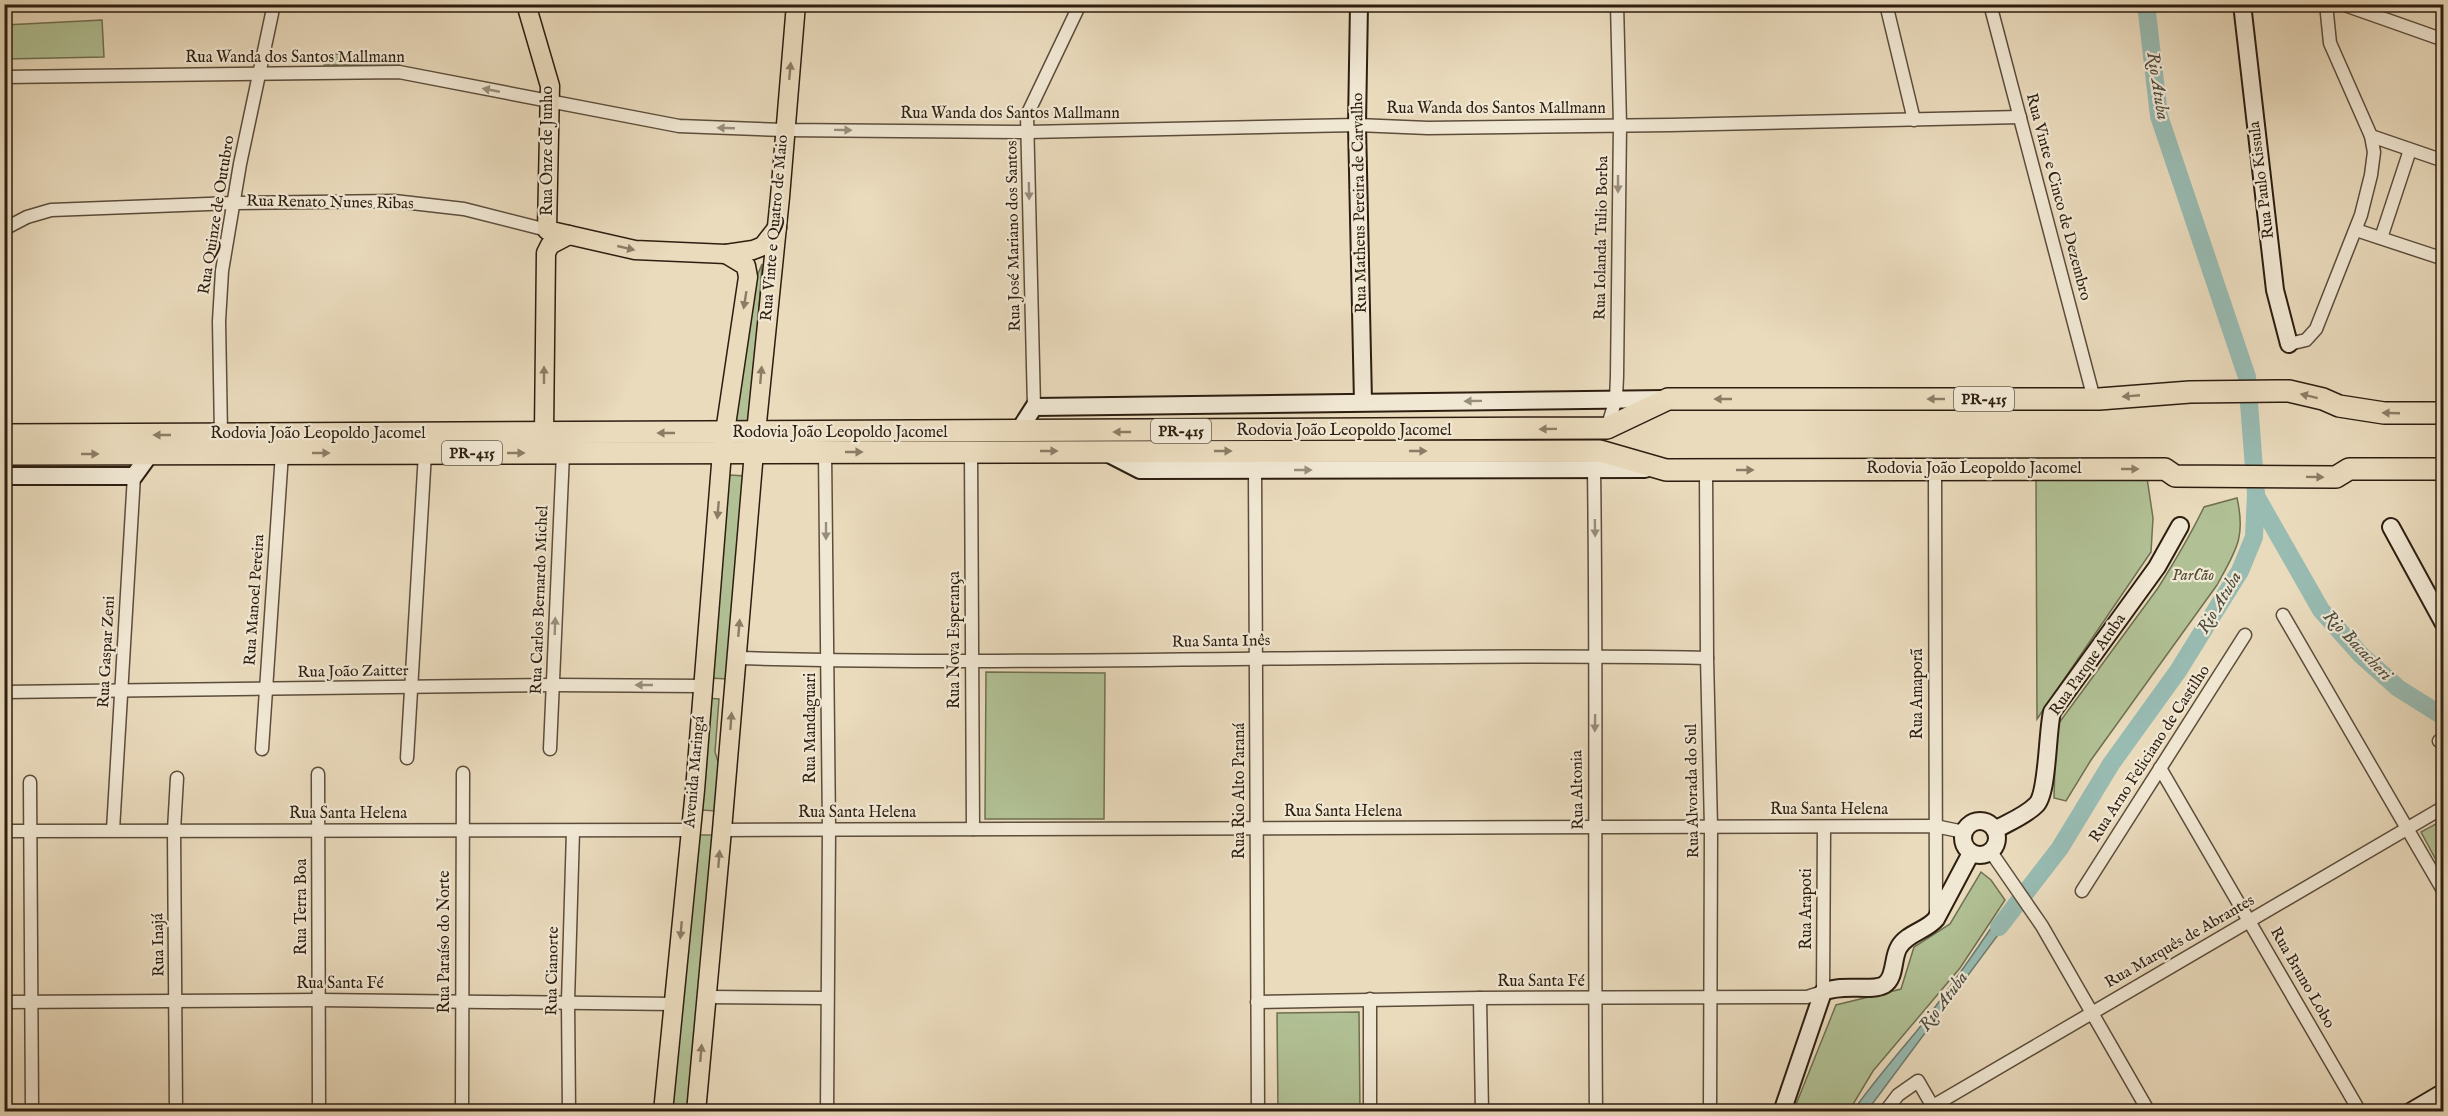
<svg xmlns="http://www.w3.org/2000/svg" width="2448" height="1116" font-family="'IM FELL English',serif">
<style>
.green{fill:#b1c195;stroke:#6f7052;stroke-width:1.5}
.water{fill:#98bbb2;stroke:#6d7c71;stroke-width:1.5}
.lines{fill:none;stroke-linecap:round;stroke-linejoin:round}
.river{stroke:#98bbb2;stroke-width:18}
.street-casing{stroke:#5c4d3b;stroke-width:15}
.secondary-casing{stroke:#2d1e10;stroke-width:20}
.primary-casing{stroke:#2d1e10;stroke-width:21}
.highway-casing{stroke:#2d1e10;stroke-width:24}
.street{stroke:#f1e8d4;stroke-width:12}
.secondary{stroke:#f1e8d4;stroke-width:16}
.primary{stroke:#eadbbd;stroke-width:18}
.highway{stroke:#eadbbd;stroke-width:21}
.oneway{fill:#8c7c66}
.oneway2{fill:#998d7c}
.labels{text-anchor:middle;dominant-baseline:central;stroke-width:4.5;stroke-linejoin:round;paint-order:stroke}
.shield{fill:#f1e8d4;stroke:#685b4b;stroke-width:1.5}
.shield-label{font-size:15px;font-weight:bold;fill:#2d1e10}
.street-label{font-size:16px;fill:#2d1e10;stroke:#f1e8d4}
.park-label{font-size:16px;font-style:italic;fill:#554f38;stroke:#f1e8d4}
.water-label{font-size:18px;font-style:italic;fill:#4d4d41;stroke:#f1e8d4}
</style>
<rect width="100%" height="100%" fill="#eadbbd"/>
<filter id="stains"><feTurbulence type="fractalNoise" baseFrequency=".00333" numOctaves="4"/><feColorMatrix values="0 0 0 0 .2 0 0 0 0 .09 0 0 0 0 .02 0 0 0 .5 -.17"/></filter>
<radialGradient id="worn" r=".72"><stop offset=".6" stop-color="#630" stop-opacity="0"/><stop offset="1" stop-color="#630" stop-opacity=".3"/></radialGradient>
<g class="green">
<polygon points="102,20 104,57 5,59 5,25"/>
<polygon points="333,54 386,54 400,65 324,65"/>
<polygon points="762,264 751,424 731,424 748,298"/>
<polygon points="729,475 746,476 727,679 710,678"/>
<polygon points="2036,477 2147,478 2153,518 2151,552 2037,719"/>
<path d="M2237,498C2246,538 2236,550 2217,585L2091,760L2066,801L2054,798L2056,727L2158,588C2175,561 2190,536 2204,507Z"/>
<polygon points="986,672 1105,673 1104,819 985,819"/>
<polygon points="706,698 719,699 715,752 720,768 716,811 702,810"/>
<polygon points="2443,820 2443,873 2421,832"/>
<polygon points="699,835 717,835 690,1111 669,1112"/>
<polygon points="1981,872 1991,880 2005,900 1960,968 1873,1071 1849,1111 1793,1112 1836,1005 1901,989 1914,947 1950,924"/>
<polygon points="1359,1012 1360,1111 1278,1111 1277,1013"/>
</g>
<path class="water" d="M2010,900L2015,912L1867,1111H1853C1872,1084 1894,1058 1916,1032C1949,990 1980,945 2010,900Z"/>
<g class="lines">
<g class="river">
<polyline points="2256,496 2321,610 2361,655 2398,688 2444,717"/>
<polyline points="1999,927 2060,848 2111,764 2178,671 2240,571 2254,537 2256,494 2247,377 2159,116 2146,4"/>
</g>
<defs>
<g id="street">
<polyline points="1886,4 1914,120"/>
<polyline points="1990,4 2094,399"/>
<polyline points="2342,4 2444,40"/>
<polyline points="4,77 399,72 679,126 784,130 1028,132 1357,125 1428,128 1670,125 2020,117"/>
<polyline points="2371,136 2444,161"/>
<polyline points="4,229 27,217 51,210 234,203 394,201 464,209 547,230"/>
<polyline points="2356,230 2444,259"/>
<polyline points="2381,238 2410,150"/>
<polyline points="2289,344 2306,340 2316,329 2361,215 2371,175 2374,152 2371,136 2330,43 2326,4"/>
<polyline points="1034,407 1027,115 1080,4"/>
<polyline points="1607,428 1616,399 1617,376 1620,125 1617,4"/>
<polyline points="221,434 219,321 222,271 240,164 274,4"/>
<polyline points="971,451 973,829"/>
<polyline points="825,452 829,830 827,1112"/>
<polyline points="1935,469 1936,915"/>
<polyline points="1255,470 1258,1112"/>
<polyline points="1706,470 1707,658 1711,827 1710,1112"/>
<polyline points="2283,615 2444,892"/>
<path d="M736,658C1060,667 1383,652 1707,658"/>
<polyline points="4,692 553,685 702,686"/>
<polyline points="2439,741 2444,743"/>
<polyline points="262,749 282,453"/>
<polyline points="550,749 563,453"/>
<polyline points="407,758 425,453"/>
<polyline points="2160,768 2360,1112"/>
<polyline points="318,774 319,1112"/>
<polyline points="30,782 32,1112"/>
<polyline points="113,830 134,476"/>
<polyline points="722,830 1935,826 1964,832"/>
<polyline points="4,831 691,830"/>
<polyline points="1991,852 2042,926 2149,1112"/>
<polyline points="2082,891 2245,635"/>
<polyline points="706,997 827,998"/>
<polyline points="1480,998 1482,1112"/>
<polyline points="4,1002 319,1000 675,1004"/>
<polyline points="1257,1002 1480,998 1807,997 1823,992 1824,827"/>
<polyline points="1933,1106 2444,807"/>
<polyline points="176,1112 174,830 177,778"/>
<polyline points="462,1112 463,773"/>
<polyline points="569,1112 568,1001 573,831"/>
<polyline points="1370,1112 1370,999"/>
<path d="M1596,1112C1594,897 1597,683 1594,469L1596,462"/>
<polyline points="1885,1112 1898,1095 1918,1081 1936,1112"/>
</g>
<g id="secondary">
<polyline points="1359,4 1357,125 1363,402"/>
<polyline points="2242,4 2275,290 2289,344"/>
<polyline points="1018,432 1034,407 1666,399"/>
<polyline points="1105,452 1140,470 1645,469"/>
<polyline points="4,476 134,476 150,454"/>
<polyline points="2391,527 2444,624"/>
<circle cx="1980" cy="838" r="17"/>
<path d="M1995,830C2009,822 2025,816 2036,805C2048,794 2047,733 2052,712L2157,567L2180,526"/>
<path d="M1782,1112L1823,992C1843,983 1871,992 1884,985C1896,978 1892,958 1899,947C1907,933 1926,931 1936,919L1971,853"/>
<polyline points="2410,1112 2444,1092"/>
</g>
<g id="primary">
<polyline points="526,4 550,86 547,230 635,250 726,254 753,250 763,246 777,228"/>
<polyline points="544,433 546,253 550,245 569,235"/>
<polyline points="663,1112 695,790 722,452 748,277 746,266 726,254"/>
<polyline points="696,1112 722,830 754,452 780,197 796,4"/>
</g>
<g id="highway">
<polyline points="4,435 1607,428 1668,399 2099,399 2190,392 2277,391 2289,391 2323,399 2339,406 2384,413 2444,413"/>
<polyline points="4,454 1600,451 1666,470 2165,469 2175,476 2336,477 2349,469 2444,469"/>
</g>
</defs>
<use href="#street" class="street-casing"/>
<use href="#secondary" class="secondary-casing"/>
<use href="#primary" class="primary-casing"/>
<use href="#highway" class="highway-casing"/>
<use href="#street" class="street"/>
<use href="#secondary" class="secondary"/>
<use href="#primary" class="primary"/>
<use href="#highway" class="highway"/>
</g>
<defs><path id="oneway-solid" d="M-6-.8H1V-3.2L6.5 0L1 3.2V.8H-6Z" transform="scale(1.5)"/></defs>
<g class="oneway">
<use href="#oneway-solid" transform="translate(790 71) rotate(-85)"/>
<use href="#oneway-solid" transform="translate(626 248) rotate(13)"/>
<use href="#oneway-solid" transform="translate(745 300) rotate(99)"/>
<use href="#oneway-solid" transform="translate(544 375) rotate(-90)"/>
<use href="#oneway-solid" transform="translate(761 375) rotate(-85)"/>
<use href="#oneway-solid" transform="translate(2131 396) rotate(175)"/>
<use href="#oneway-solid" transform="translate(2309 396) rotate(-166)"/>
<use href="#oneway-solid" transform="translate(1723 399) rotate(180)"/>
<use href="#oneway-solid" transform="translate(1936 399) rotate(180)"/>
<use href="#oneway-solid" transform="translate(2391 413) rotate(-178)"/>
<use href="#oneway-solid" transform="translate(1548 429) rotate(179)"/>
<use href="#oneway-solid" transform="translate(1122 432) rotate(180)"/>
<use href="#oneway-solid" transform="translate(666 433) rotate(180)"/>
<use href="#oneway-solid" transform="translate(162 435) rotate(180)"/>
<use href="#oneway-solid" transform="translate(1049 451)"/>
<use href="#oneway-solid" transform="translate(1223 451)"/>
<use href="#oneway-solid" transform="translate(1418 451)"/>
<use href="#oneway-solid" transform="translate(854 452)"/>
<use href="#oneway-solid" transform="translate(321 453)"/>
<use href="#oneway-solid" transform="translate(516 453)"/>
<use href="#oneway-solid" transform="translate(90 454)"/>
<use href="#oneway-solid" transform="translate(2130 469)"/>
<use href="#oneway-solid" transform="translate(1745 470)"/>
<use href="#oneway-solid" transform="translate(2315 477) rotate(1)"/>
<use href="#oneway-solid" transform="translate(718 510) rotate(95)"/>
<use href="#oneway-solid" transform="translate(739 628) rotate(-85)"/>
<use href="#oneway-solid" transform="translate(731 721) rotate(-86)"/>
<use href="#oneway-solid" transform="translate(719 859) rotate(-85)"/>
<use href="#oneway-solid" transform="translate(681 930) rotate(95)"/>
<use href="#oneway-solid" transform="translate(701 1053) rotate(-85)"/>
</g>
<g class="oneway2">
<use href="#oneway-solid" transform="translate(491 90) rotate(-169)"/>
<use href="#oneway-solid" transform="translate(726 128) rotate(-178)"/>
<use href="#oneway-solid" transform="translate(843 130) rotate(1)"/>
<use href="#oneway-solid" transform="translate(1618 184) rotate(90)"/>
<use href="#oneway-solid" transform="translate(1029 191) rotate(89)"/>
<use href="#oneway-solid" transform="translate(1473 401) rotate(179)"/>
<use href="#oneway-solid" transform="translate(1303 470)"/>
<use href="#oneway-solid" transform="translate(1595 528) rotate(89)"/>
<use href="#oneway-solid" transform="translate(826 531) rotate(90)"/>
<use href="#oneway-solid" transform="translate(555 626) rotate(-88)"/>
<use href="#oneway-solid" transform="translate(644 685) rotate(-180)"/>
<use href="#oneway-solid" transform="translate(1595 723) rotate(91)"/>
</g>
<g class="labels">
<g class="shield">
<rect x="1954" y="387" width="60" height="24" rx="4.5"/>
<rect x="1151" y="419" width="60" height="24" rx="4.5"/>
<rect x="442" y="441" width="60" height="24" rx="4.5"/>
</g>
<g class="shield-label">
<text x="1984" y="399">PR-415</text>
<text x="1181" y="431">PR-415</text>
<text x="472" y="453">PR-415</text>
</g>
<g class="street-label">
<text x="295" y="58">Rua Wanda dos Santos Mallmann</text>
<text x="1496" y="109">Rua Wanda dos Santos Mallmann</text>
<text x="1010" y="114">Rua Wanda dos Santos Mallmann</text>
<text transform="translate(548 151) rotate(-90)">Rua Onze de Junho</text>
<text transform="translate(2262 180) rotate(-97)">Rua Paulo Kissula</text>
<text transform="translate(2058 197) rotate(75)">Rua Vinte e Cinco de Dezembro</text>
<text transform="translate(330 203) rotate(1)">Rua Renato Nunes Ribas</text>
<text transform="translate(1360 203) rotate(-91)">Rua Matheus Pereira de Carvalho</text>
<text transform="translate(217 215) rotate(-81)">Rua Quinze de Outubro</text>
<text transform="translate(775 228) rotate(-85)">Rua Vinte e Quatro de Maio</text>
<text transform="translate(1014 236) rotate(-91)">Rua José Mariano dos Santos</text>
<text transform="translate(1602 238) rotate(-89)">Rua Iolanda Tulio Borba</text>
<text x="1344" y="431">Rodovia João Leopoldo Jacomel</text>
<text x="840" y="433">Rodovia João Leopoldo Jacomel</text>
<text x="318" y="434">Rodovia João Leopoldo Jacomel</text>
<text x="1974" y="469">Rodovia João Leopoldo Jacomel</text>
<text transform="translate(255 600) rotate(-86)">Rua Manoel Pereira</text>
<text transform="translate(540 600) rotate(-88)">Rua Carlos Bernardo Michel</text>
<text transform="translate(955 640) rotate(-90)">Rua Nova Esperança</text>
<text transform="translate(1221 642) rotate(-1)">Rua Santa Inês</text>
<text transform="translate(107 652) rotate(-87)">Rua Gaspar Zeni</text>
<text transform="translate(2088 665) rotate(-55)">Rua Parque Atuba</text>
<text transform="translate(353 672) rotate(-1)">Rua João Zaitter</text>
<text transform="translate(1918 694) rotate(-90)">Rua Amaporã</text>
<text transform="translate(811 728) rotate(-90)">Rua Mandaguari</text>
<text transform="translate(2150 754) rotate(-57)">Rua Arno Feliciano de Castilho</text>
<text transform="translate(695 772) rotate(-85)">Avenida Maringá</text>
<text transform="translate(1578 790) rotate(-91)">Rua Altonia</text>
<text transform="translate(1240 791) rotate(-90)">Rua Rio Alto Paraná</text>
<text transform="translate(1693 791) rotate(-91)">Rua Alvorada do Sul</text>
<text x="1829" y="810">Rua Santa Helena</text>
<text x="1343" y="812">Rua Santa Helena</text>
<text x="857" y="813">Rua Santa Helena</text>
<text x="348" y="814">Rua Santa Helena</text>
<text transform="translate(302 907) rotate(-90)">Rua Terra Boa</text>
<text transform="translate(1807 909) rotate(-90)">Rua Arapoti</text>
<text transform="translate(445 942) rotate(-90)">Rua Paraíso do Norte</text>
<text transform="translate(2180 942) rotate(-30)">Rua Marquês de Abrantes</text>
<text transform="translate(159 945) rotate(-91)">Rua Inajá</text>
<text transform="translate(553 971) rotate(-89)">Rua Cianorte</text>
<text transform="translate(2302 978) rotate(60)">Rua Bruno Lobo</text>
<text x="1541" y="982">Rua Santa Fé</text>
<text x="340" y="984">Rua Santa Fé</text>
</g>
<g class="park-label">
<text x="2193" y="576">ParCão</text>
</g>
<g class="water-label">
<text transform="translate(2157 86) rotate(81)">Rio Atuba</text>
<text transform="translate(2220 603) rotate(-59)">Rio Atuba</text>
<text transform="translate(2357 646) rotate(46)">Rio Bacacheri</text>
<text transform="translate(1944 1002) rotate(-53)">Rio Atuba</text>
</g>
</g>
<rect width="2448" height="1116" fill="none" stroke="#eadbbd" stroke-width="24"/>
<rect x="6" y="6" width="2436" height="1104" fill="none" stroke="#2d1e10" stroke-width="3"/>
<rect x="12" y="12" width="2424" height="1092" fill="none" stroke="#2d1e10" stroke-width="1.5"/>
<rect width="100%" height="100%" filter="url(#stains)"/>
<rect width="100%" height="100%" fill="url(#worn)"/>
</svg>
